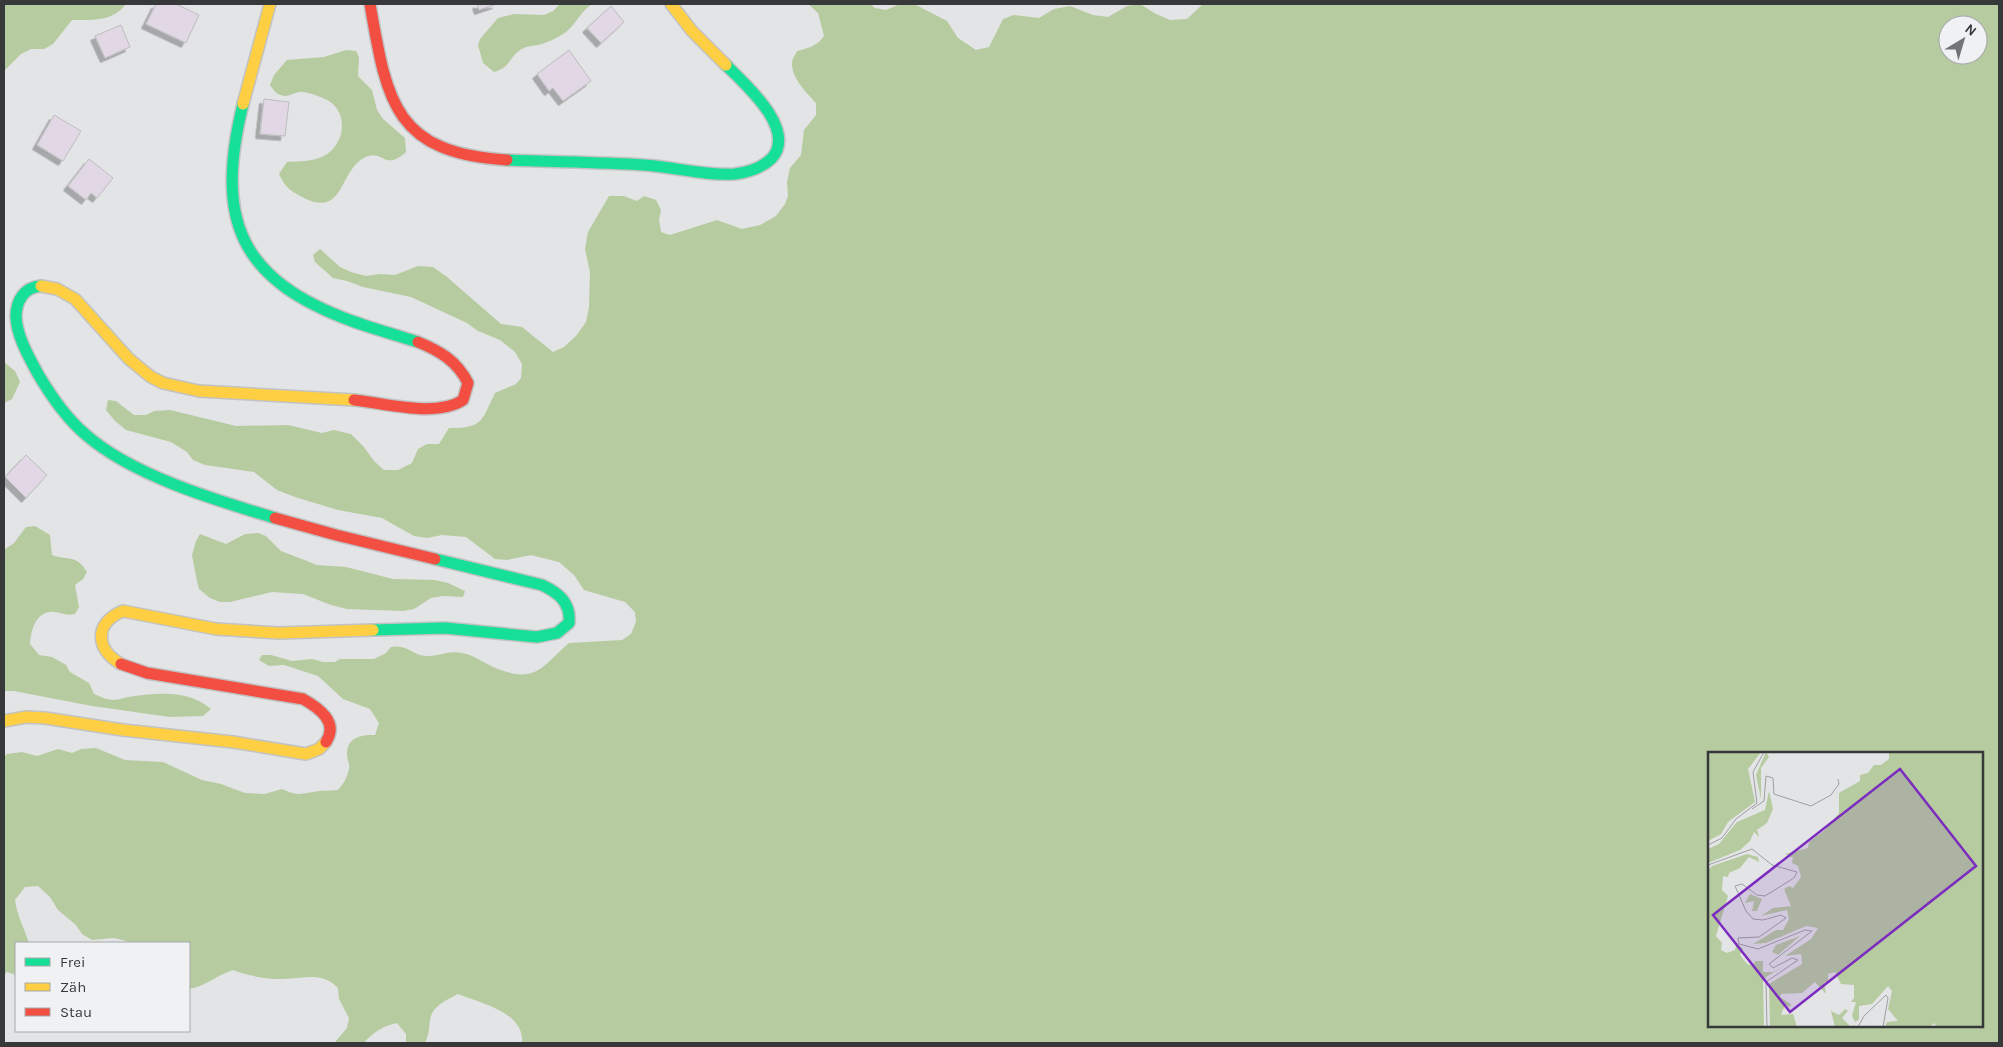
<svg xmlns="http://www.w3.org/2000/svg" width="2003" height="1047" font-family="Karla,sans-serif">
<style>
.forest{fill:#b6cb9f;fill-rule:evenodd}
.building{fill:#e2d7e5;stroke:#bcbdbd;filter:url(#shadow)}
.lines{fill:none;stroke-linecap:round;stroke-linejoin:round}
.fast-casing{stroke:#c1c2c3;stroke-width:14}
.slow-casing{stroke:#c1c2c3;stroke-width:14}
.jam-casing{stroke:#c1c2c3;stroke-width:14}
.fast{stroke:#16e098;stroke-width:11}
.slow{stroke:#ffcf43;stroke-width:11}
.jam{stroke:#f24e42;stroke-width:11}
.inset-road{fill:none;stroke:#9e9fa0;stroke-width:1}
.view{fill:#7b2cbf;fill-opacity:0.15;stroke:#7b2cbf;stroke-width:2.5}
.inset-edge{fill:none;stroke:#373839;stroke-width:2.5}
</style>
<defs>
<filter id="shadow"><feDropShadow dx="-4.5" dy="4.5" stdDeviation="0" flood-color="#0004"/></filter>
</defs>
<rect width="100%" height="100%" fill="#e3e4e5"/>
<g class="forest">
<path d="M4,4H126C112,22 93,20 72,20L53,44L44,49H31L21,54L4,71Z"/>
<path d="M560,4H592C581,11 576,24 566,32C559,37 547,43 538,45C531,46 526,46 520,50C508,59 510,68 494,72L483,63L478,45L480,39L498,18L514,14L544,15L553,11Z"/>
<path d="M808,4H870L875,8L886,10L900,4L916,5L947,21L958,38L976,50L989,47L1003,19L1014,15L1039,18L1054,9L1070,6L1093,15L1108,17L1127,6L1140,4L1156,14L1170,20L1187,19L1203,4H1999V1043H522C525,1012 480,1003 458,994C447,1000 432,1006 430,1020C429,1028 429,1035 425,1043H406V1034L397,1023C383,1026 373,1032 364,1043H336V1041L347,1028L349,1018L339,999L338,988C321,971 305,979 283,979C266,979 248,976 233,970C217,975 204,987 189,989V943H134L114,938L92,940L82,934L76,925L58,910L50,897L38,886L25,887L15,900C17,915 24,928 29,943H16V975L7,972L4,975V757L7,754L22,752L37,756L58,749L72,753L81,749L96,748L125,760L163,762L202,780L221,784L245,793L265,794L282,789C297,796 299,794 313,792C321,790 330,791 338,790C344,783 347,778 349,769C350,764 347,759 347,754C347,737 361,735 375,735L379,723L370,709L343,699L318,676L284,665L269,666L259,660L262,655H271L292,661L312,659L323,662H335L340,659H374L386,653L391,647C409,644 412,656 427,656C439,656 450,650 462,653C473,655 483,662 493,667C536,685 540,668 569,643L622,640L631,634L636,622L635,612L625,602L584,590L574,575L559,562L531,555L507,560L495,559L466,537L442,535L427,538L414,536L382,518L338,510L295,497L277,490L254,472L205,465L193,460L187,452L171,442L126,430L115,421L106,410L108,400L116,401L134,415H146L154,411L170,410L236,426L288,425L322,433L334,430L351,434L364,447L374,461L384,470H398L412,463L418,449L427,444H439L449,428C484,428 481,421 495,393L516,384L521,378L522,364L515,352L500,340L478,331L467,323L411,297L363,287L347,281L333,278L315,262L313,255L320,249L340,267L351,272L366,276L380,274L395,275L418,266L433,267L447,277L501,324L522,327L553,352L564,347L576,336L586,322L589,307L590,272L585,249L588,232L609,196H624L637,201L644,196L656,200L661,210L659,219L661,232L670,235L717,220L742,229L760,225L776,216L785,204L788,196L787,182L790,168L801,155L804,130L816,115V103C806,92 791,78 792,62C792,59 796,54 797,51C809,48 817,46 824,36L818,13ZM1948,25H1978V55H1948ZM1709,753H1982V1026H1709Z"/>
<path d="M346,50L356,51L359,57L358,76L372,90L377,110L383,119L405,138L406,152C385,171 384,151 368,156C339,166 346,217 306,199C291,191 286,189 279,174L287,162C302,161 319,162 331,151C345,138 347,113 329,101C322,97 311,93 303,92C297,91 291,96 285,96C277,95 274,91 270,85L274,75L287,60L324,57Z"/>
<polygon points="4,362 15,371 20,382 12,399 4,403"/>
<path d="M35,526L50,535L52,555C69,561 76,554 87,572L83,579L75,585L79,607L75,614C66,616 62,613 55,612C36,610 31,630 30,644L39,655L52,657L66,665L70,672L89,683L94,694C99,696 107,700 113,700C117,700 123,698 128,697C157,693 188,689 211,709L203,716L170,717L92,706L14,691H4V550L14,543L26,527Z"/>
<polygon points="258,533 266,536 281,551 317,565 346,567 393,579 435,580 448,583 465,591 463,597 442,596 431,598 414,609 403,611 347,609 331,605 303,594 287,593 272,592 230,602 220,602 210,598 199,589 197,581 192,555 196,541 200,534 226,544 245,534"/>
</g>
<g class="building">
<polygon points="156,4 176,4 199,15 186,43 146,24"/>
<polygon points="477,4 497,4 479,10"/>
<polygon points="611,6 624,22 601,43 587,28"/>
<polygon points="121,25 130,47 105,58 95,36"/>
<polygon points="569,50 591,81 563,101 553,88 549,91 537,74"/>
<polygon points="264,99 289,102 285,136 260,134"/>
<polygon points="54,115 81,131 63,161 37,145"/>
<polygon points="89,159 113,178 97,198 91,193 86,200 68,186"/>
<polygon points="26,455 47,475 26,498 5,477"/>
</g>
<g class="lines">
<defs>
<g id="fast">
<path d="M243,104C215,219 238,279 352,321C374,329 396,335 418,342"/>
<path d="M507,160C553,162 598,162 644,165C674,167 705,176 735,174C749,172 762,168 772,158C797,129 745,84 726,65"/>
<path d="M41,286C24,287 16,301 16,317C17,337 29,357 38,374C51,396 65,417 85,434C131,475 215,500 275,518"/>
<path d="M373,630L445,628L537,637L557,633L569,623C571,603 559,593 542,585L435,559"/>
</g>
<g id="slow">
<polyline points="671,4 692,31 726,65"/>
<polyline points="243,104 270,4"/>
<polyline points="41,286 57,289 75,299 129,359 151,377 163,383 199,391 354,400"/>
<path d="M121,664C95,649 94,623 123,611L216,629L279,633L373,630"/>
<polyline points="4,721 26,717 45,718 123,730 233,742 306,754 319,749 326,742"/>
</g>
<g id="jam">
<path d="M370,4C387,102 394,153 507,160"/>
<path d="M354,400C385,403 436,418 463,400L468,383C457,361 440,351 418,342"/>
<polyline points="275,518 336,535 435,559"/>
<path d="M121,664L147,673L303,699C319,708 339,722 326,742"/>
</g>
</defs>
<use href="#fast" class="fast-casing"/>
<use href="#slow" class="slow-casing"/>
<use href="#jam" class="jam-casing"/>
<use href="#fast" class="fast"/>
<use href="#slow" class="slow"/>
<use href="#jam" class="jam"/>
</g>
<g transform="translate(1708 752)">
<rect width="275" height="275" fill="#e3e4e5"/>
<path d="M0,0H53L40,17L47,50L20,70L13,82L0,89ZM58,0L61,5L53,16V47L48,23ZM181,0H275V275H229L226,271L222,275H177L179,270L190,269L180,257L184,239L180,234L164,252L151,254V267L147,270L144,264L148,250H143L146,246V233L133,232L127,220L120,222V230H116L118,242L107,230L94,241L73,242L72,245L83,252L82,255L77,253L73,263L85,262L89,275H62L61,232L94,212L93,202L77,204L103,187L110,176L98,174L58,191L45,192L68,178H75L81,167L79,158L53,164L65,156L83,154L76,137L81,134L85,136L93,125L90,114L84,111L85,106L77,102L100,96L101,90L117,78L131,61V41L152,29V23L160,21L166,13H173L181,7ZM61,39L65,57L59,71L49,78L51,85L46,80L42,89L32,98L0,111V97L11,92L29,70L57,58ZM39,102L50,105L51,110L41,105L32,116L21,121L20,125L15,124L14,138L20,144L8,184L14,191L13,198L19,201L27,198L29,191L35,197L32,203L39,212L45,214L47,209H55V220H65L76,214L55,227L56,275H0V118L4,114ZM42,142L54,147L49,159H44L46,149L37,151ZM92,184L70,203L64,200L68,193ZM137,257L140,259L134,266L143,275H127L123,259L131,263Z" fill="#b6cb9f"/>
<path class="inset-road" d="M44,57L56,49L58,24L65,26L66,42L103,54L123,43L131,32L130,27M0,93L14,86L28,67L49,51L45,20L56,0M0,113L44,97L64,113L89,120L86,126L57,144L49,143L34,132L27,134L38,159L45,167L55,168L73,163L78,166L51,185L30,186L31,192L50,197L97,178L104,179L61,212L65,216L84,206L90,208L58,230L59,275M150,275L156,264L178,243L180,246L175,275"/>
<path class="view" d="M192,17L268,114L82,260L5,163Z"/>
<rect width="275" height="275" class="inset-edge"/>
</g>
<rect width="2003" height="1047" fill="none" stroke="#373839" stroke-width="10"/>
<rect x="15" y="942" width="175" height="90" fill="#eff1f3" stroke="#a5a7a9"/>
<rect x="25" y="958" width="25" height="8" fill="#16e098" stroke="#a5a7a9"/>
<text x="60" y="967" font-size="15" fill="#373839">Frei</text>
<rect x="25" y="983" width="25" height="8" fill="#ffcf43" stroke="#a5a7a9"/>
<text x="60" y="992" font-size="15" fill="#373839">Zäh</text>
<rect x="25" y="1008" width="25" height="8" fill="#f24e42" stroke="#a5a7a9"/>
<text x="60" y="1017" font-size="15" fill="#373839">Stau</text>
<g transform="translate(1963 40) rotate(38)"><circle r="24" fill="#eff1f3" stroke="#a5a7a9"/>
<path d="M0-4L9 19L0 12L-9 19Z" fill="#737475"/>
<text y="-8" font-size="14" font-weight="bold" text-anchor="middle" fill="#373839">N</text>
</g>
</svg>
